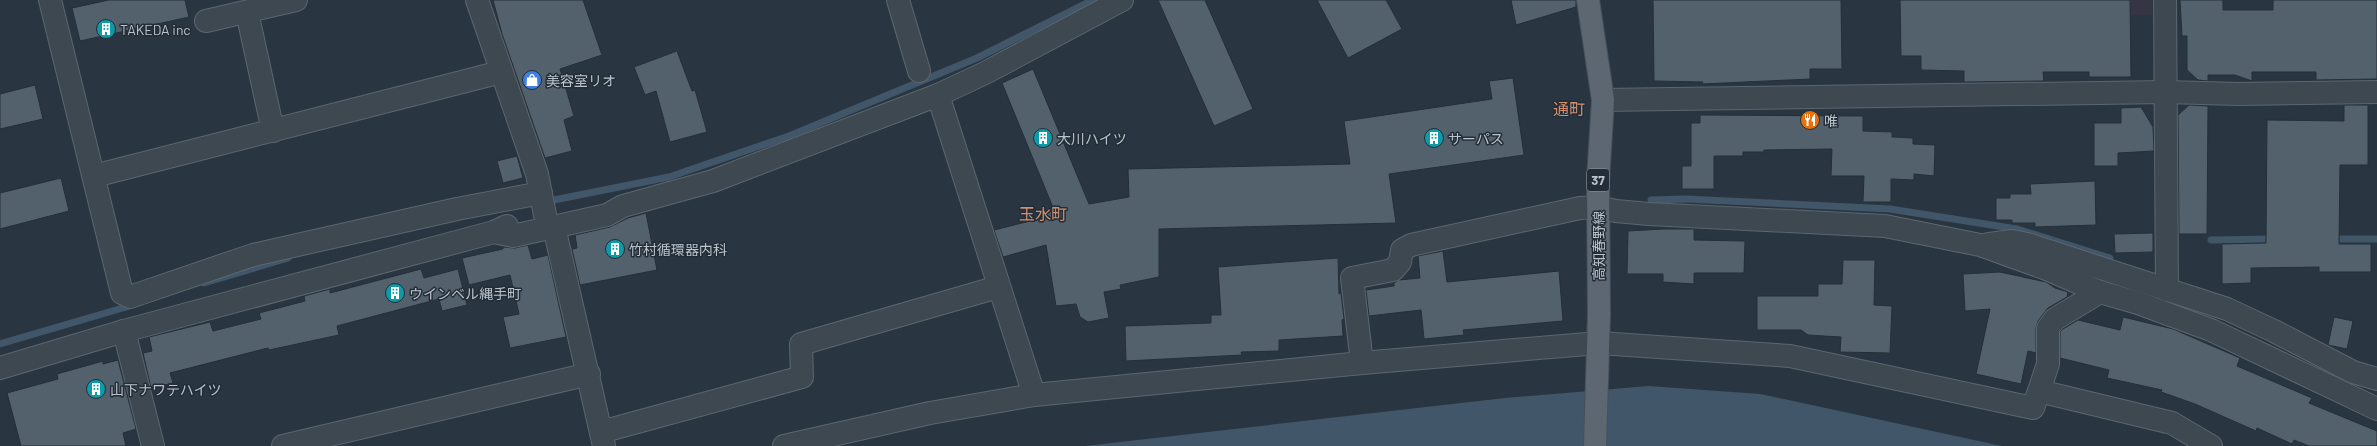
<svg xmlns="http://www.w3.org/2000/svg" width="2377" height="446" font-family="Barlow,'Noto Sans JP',sans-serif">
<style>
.medical{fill:#353543}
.water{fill:#415669}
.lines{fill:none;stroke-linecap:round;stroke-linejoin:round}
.stream{stroke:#415669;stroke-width:7}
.building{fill:#53616c;stroke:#242f39}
.minor-casing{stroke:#5c666f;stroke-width:24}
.major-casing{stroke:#47515b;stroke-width:24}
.minor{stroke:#3d4851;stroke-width:22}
.major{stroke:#5c6771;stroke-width:22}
.labels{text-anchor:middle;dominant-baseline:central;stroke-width:3;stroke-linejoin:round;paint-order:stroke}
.shield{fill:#222d37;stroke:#8d969f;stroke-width:1}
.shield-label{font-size:13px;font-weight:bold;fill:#bbc3cb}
.poi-label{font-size:14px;fill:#bbc3cb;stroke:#222d37;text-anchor:start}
.street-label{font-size:14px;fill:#bbc3cb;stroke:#222d37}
.quarter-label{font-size:16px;fill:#cf9072;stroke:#222d37}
</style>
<rect width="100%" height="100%" fill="#293641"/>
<rect class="medical" x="2011" y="0" width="141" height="15"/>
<polygon class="water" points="1649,386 1760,394 2002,446 1085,446 1505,398"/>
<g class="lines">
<g class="stream">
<polyline points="1651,200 1686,199 1890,209 2017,229 2110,258"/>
<polyline points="544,202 669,177 789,136 977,58 1093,0"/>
<polyline points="2329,239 2377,239"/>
<polyline points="2211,240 2275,239"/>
<polyline points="204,283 288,258"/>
<polyline points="0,344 133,305"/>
</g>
</g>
<g class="building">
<polygon points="109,0 185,0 189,17 80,41 72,8"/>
<polygon points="493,0 583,0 602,55 560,69 574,116 564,120 572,151 545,158 502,34"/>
<polygon points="1158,0 1205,0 1253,109 1214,126"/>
<polygon points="1317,0 1386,0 1402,29 1348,58"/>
<polygon points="1511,0 1576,0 1576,7 1516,25"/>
<polygon points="1653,0 1841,0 1842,69 1810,69 1810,79 1702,84 1703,82 1654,81"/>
<polygon points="1900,0 2130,0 2131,77 2089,77 2089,72 2043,72 2044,81 1964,82 1964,71 1921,70 1921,56 1901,56"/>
<polygon points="2180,0 2223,0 2223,10 2273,10 2273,0 2377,0 2377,79 2316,80 2316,72 2252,72 2252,81 2235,75 2208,75 2208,81 2198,80 2187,70 2187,36 2182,36"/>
<polygon points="677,51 692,91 695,90 707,132 670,142 656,91 645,95 634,67"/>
<polygon points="1033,69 1089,204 1129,197 1128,169 1350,164 1344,121 1492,99 1489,81 1513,78 1524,155 1389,174 1396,223 1159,229 1159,277 1120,285 1121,289 1104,292 1109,318 1088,322 1080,317 1076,304 1056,306 1046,245 1003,257 994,230 1042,218 1041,213 1054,210 1002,83"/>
<polygon points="35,85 43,119 0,129 0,94"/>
<polygon points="2189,105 2208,106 2207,234 2179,234 2178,115"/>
<polygon points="2344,105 2368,105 2368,165 2340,165 2339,244 2371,244 2371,272 2319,272 2319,267 2251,268 2251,283 2222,284 2222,244 2266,243 2267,120 2344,121"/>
<polygon points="2141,107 2153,127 2154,151 2118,153 2118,166 2094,166 2094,123 2121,123 2121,108"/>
<polygon points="1700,115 1863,116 1863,131 1892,132 1892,137 1913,138 1913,144 1935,145 1934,176 1914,174 1914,180 1891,179 1891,202 1863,202 1864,176 1831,176 1832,149 1764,150 1764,152 1743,152 1743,156 1714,156 1714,189 1682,189 1682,166 1691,166 1691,123 1700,123"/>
<polygon points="517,156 523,178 503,183 497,161"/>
<polygon points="61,178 69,211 0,229 0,193"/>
<polygon points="2095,181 2096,225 2035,227 2035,223 2012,223 2012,220 1996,220 1996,198 2010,198 2010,194 2031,194 2030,184"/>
<polygon points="646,213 657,270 580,285 572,249 577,248 575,235 610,227 628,218"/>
<polygon points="1663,229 1694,229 1694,240 1745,241 1744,273 1694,273 1694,284 1663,282 1663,274 1627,274 1628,231"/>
<polygon points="2153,233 2153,252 2115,253 2114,234"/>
<polygon points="528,245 532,259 548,255 566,337 510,348 503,317 519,314 510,275 469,285 462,258 503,249 503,247 515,248"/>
<polygon points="1443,251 1447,282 1559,271 1563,321 1463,330 1464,335 1424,339 1421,310 1369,316 1366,290 1394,286 1394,283 1399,280 1420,278 1418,256"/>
<polygon points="1338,258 1339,294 1341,293 1344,319 1342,320 1343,336 1279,340 1279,351 1241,352 1242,355 1126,361 1125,326 1211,323 1211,315 1221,315 1218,267"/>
<polygon points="1843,260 1875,260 1874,305 1892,306 1890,353 1840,352 1841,337 1808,335 1801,330 1757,330 1757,296 1818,296 1818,284 1842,284"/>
<polygon points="421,269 424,278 458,269 467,305 442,311 439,299 337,326 339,335 269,350 268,348 170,373 173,383 151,388 143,353 152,351 149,337 210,322 213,331 261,319 259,313 305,301 304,296 330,289 330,293"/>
<polygon points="2000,272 2046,282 2055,288 2068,292 2067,297 2048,308 2038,321 2036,328 2036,353 2028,351 2021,384 1976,374 1990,309 1965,311 1963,274"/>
<polygon points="2123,317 2173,329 2240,358 2237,366 2312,398 2309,403 2377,431 2377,446 2309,446 2294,440 2292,444 2257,428 2256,431 2195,404 2161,392 2162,390 2107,378 2109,370 2060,358 2060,332 2063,329 2078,320 2120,330"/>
<polygon points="2334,317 2353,321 2347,349 2328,345"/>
<polygon points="118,360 136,429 123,433 126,446 21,446 7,393 58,379 57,374 103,361 103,364"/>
</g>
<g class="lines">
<defs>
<g id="minor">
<polyline points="50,0 122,293 130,297 253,255 457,209 541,193"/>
<polyline points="477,0 537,174 545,215"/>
<polyline points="898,0 919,71"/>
<polyline points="2165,0 2167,290"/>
<polyline points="247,12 273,131"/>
<polyline points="206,21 296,0"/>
<polyline points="938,95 1034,395"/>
<polyline points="1603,100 2165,92 2239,94 2377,92"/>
<polyline points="94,176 501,72"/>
<polyline points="554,227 604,446"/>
<polyline points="494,232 513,236 607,215 623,206 713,181 938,95 985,73 1122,0"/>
<polyline points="1989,244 2012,241 2027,244 2227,309 2274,331 2353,372 2377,379"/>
<polyline points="124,331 153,446"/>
<polyline points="1362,363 1352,278 1393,270 1400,262 1402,250 1411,245 1580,208 1598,207 1616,211 1649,214 1885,226 1980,245 2044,268 2100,292 2138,303 2211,330 2377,409"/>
<polyline points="0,368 124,331 494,232 507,226"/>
<polyline points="2039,391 2048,364 2048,328 2055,319 2100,292"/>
<polyline points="601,432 802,377 801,344 998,287"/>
<polyline points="283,446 589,374"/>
<polyline points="784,446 930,413 1034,395 1362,363 1599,343 1790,356 2033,408 2039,391 2172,423 2211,446"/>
</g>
<polyline id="major" points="1588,0 1603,100 1598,180 1599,315 1595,446"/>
</defs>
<use href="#minor" class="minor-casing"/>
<use href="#major" class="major-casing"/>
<use href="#minor" class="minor"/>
<use href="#major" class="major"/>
</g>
<defs>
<symbol id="building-disc" viewBox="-11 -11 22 22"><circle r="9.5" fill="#0f9aa8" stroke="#222d37"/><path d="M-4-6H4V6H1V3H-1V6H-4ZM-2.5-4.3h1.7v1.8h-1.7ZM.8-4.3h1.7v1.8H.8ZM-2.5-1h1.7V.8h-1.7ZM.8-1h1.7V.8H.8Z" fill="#fff"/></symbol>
<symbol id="shop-disc" viewBox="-11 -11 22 22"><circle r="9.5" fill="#3f7fe0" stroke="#222d37"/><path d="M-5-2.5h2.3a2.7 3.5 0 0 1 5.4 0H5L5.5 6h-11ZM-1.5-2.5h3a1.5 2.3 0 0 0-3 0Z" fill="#fff"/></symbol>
<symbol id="restaurant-disc" viewBox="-11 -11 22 22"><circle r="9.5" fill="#e8710a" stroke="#222d37"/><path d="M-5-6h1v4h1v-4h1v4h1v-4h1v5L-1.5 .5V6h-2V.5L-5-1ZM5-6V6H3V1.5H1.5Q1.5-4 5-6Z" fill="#fff"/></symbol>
</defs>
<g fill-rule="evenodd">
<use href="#building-disc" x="95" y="18" width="22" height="22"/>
<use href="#shop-disc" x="521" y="69" width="22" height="22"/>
<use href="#restaurant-disc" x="1799" y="109" width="22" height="22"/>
<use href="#building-disc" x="1032" y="127" width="22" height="22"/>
<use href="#building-disc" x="1423" y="127" width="22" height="22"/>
<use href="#building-disc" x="604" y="238" width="22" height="22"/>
<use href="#building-disc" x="384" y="282" width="22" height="22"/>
<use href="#building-disc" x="85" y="378" width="22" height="22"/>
</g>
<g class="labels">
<rect class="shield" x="1587" y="169" width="22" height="22" rx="3"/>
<g class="shield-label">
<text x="1598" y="180">37</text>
</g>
<g class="poi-label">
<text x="120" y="29">TAKEDA inc</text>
<text x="546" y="80">美容室リオ</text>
<text x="1824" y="120">唯</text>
<text x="1057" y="138">大川ハイツ</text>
<text x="1448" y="138">サーパス</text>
<text x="629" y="249">竹村循環器内科</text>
<text x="409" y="293">ウインベル縄手町</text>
<text x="110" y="389">山下ナワテハイツ</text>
</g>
<g class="street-label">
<text transform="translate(1598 246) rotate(-90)">高知春野線</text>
</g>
<g class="quarter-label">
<text x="1569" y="108">通町</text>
<text x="1043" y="213">玉水町</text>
</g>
</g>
</svg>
